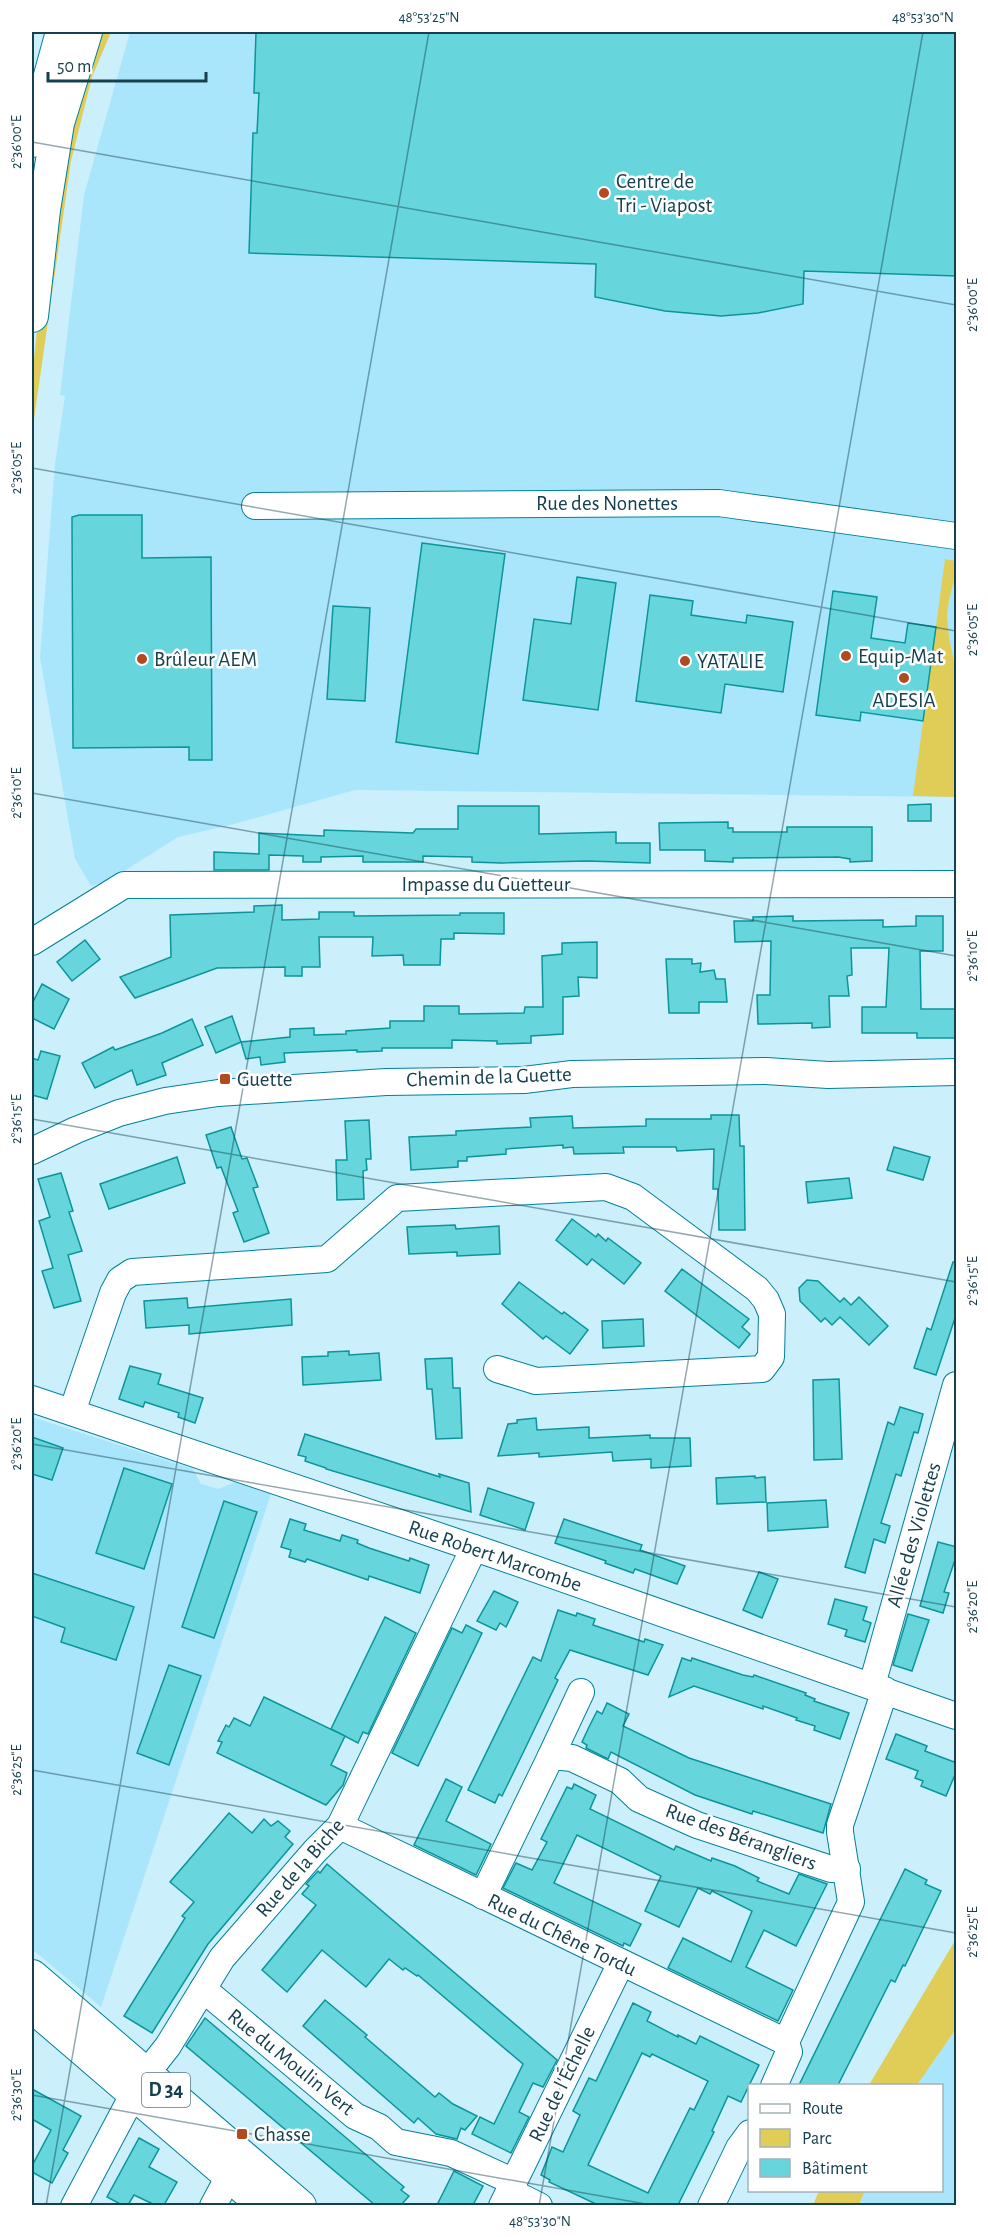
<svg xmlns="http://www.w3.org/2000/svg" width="988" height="2237" font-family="'Alegreya Sans',sans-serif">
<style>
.built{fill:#aae6fb}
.green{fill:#e0cd57}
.building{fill:#66d6dc;stroke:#0b959b;stroke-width:1.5;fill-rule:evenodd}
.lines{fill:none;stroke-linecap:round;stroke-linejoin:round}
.minor-casing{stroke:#00809c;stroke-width:28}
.major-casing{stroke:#00809c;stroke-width:34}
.minor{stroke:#fff;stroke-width:26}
.major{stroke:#fff;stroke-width:32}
.ticks{fill:none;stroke:#16404d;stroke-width:1.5;stroke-opacity:0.45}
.poi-dot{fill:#b04a21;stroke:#fff;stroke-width:2}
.labels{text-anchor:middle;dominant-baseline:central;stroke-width:5;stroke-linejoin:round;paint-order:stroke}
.shield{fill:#fff;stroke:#5c7982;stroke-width:1.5}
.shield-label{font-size:20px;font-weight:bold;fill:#16404d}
.poi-label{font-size:21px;fill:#16404d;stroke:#fff;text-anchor:start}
.street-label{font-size:21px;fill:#16404d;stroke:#fff}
.neatline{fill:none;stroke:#16404d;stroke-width:2}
.ticks-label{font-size:15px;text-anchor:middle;fill:#16404d}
</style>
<rect width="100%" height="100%" fill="#cbeffb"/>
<g class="built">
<polygon points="130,32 956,32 956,797 355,790 234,824 178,837 110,880 91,886 75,859 40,657 55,464 65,396 60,395 84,195"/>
<polygon points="32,1417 193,1469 201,1484 219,1489 235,1482 271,1494 101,2007 32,1949"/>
<polygon points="956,2029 956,2205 859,2206 865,2191 942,2190 942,2086 917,2085"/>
</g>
<g class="green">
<polygon points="94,32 111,32 92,77 71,161 32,433 32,378 49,218"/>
<polygon points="945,559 956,561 956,573 949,600 947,615 949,638 956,671 956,797 913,796"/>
<polygon points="956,1939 956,2029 917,2085 869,2085"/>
<polygon points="819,2191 819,2190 865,2191 859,2205 813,2205"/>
</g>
<g class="building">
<polygon points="256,32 957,32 957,276 804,271 803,304 758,313 721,316 665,311 595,297 596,264 249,253 253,133 257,133 259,93 254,93"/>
<polygon points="79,515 142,515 142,558 211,557 212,760 189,760 189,747 73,748 72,517"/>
<polygon points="422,543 505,554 478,754 396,742"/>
<polygon points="577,577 616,583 598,710 523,700 534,619 571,624"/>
<polygon points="833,591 877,597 871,638 905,643 908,623 936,627 923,721 861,712 860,721 816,715"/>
<polygon points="650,595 693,601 691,615 746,623 747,615 793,622 783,692 725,684 721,713 636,701"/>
<polygon points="333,606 370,608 365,701 327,699"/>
<polygon points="931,804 931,821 908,821 908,805"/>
<polygon points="458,806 539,806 539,834 616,832 616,843 650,843 650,863 588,861 501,863 472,862 472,857 423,856 423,862 363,862 363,856 321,857 321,862 303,862 303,856 269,855 269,870 214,870 214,852 259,854 259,833 324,836 324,830 413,833 416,829 458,829"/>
<polygon points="728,822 728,828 733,828 733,832 787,832 787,827 872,827 872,861 850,862 850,859 838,857 733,858 733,862 705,861 705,850 660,850 659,823"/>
<polygon points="282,905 282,920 319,919 319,912 354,912 354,916 460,915 460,913 504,913 504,934 454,933 454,939 441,939 440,965 404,965 403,955 372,956 373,937 319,937 320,967 302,967 302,976 285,976 285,967 217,968 135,998 120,977 171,957 170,915 254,912 254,906"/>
<polygon points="793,916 793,921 883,920 883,927 916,926 916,916 943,916 943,951 920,951 921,1009 957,1009 957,1038 917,1038 917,1033 862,1033 862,1007 886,1007 889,948 851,948 852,975 847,976 849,996 829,996 830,1027 812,1028 812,1023 758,1024 757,995 770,995 771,941 735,942 734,921 753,921 753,917"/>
<polygon points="85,940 100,959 72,981 57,962"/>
<polygon points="597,942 597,978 578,977 579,996 563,997 563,1034 531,1036 531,1043 497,1044 497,1041 452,1040 452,1048 382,1048 382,1051 357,1052 357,1050 284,1053 285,1062 261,1065 260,1057 246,1059 241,1042 290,1037 290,1029 314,1028 314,1035 346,1034 346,1031 390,1028 390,1021 424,1021 424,1006 459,1006 459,1014 524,1013 525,1007 543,1007 542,956 562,954 562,943"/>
<polygon points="666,959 692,959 692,964 701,963 700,972 714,970 716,979 725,979 727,1002 699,1002 699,1013 669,1013"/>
<polygon points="42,984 69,999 54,1029 32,1018 32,1004"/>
<polygon points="232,1016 241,1042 216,1053 205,1027"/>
<polygon points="192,1019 203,1045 162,1063 166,1075 137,1085 132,1070 95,1088 82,1063 113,1047 115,1050 162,1033"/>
<polygon points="41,1051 60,1056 47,1099 32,1095 32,1058 38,1060"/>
<polygon points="711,1115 739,1115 740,1146 744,1146 745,1230 719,1230 718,1189 713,1189 714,1149 677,1151 676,1147 623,1147 624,1153 574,1154 573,1147 563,1148 563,1145 506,1149 506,1154 467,1157 467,1161 458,1161 458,1167 411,1170 409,1137 456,1135 456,1131 531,1127 530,1118 572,1116 573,1128 646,1126 646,1119 711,1119"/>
<polygon points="369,1120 371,1159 366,1159 367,1170 363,1171 364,1199 337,1200 336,1160 347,1160 345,1121"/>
<polygon points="231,1127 242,1159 247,1158 258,1187 253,1188 269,1233 244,1242 233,1213 238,1211 221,1167 217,1168 206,1135"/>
<polygon points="894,1147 930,1157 923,1180 887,1170"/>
<polygon points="177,1157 185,1183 109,1209 100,1184"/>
<polygon points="61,1173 73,1211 69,1212 82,1251 68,1255 81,1301 54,1308 42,1271 53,1268 39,1221 50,1217 38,1179"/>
<polygon points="849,1178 852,1198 808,1203 806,1182"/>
<polygon points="572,1219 596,1237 598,1234 606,1241 608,1238 641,1263 624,1284 592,1259 587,1265 556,1240"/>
<polygon points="455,1225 456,1229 499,1226 500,1254 457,1256 457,1252 409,1254 407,1227"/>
<polygon points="953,1262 957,1262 957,1312 936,1375 914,1368 927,1328 931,1330"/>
<polygon points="682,1269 749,1319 742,1327 750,1334 739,1348 665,1291"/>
<polygon points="807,1280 818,1281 840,1302 844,1298 851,1305 859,1297 888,1326 869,1345 840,1317 832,1325 825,1318 821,1322 800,1301 799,1288"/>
<polygon points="519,1282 562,1314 564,1312 588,1330 570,1354 546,1336 543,1339 502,1304"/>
<polygon points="187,1298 188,1308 291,1299 292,1325 189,1334 189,1325 146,1328 144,1301"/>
<polygon points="643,1319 644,1346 603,1348 602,1321"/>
<polygon points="349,1351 349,1355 379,1353 381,1380 303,1385 302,1357 328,1356 328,1352"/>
<polygon points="452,1358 453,1388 460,1388 462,1438 436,1439 432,1389 427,1389 425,1359"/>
<polygon points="130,1366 161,1374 158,1384 203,1398 195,1423 178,1417 179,1413 145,1402 143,1407 119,1399"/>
<polygon points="839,1379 842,1459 814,1460 813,1380"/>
<polygon points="900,1407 923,1414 918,1433 914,1432 901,1476 896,1474 881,1523 890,1526 885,1543 874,1539 865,1573 845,1567 888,1422 894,1425"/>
<polygon points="536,1418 537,1430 589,1427 589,1438 650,1435 650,1438 690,1438 691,1466 651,1468 651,1459 613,1461 612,1452 539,1457 539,1453 498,1456 508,1424 517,1423 517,1420"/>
<polygon points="305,1434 440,1477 439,1474 469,1483 471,1512 326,1469 326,1468 305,1461 306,1457 298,1455"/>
<polygon points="32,1437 63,1448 52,1480 32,1474"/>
<polygon points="124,1468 172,1484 144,1569 96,1553"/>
<polygon points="755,1476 755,1478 765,1477 766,1502 717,1504 716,1478"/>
<polygon points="488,1488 534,1503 525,1530 480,1515"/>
<polygon points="826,1500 828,1527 768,1531 767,1503"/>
<polygon points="224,1501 257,1512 214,1638 182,1627"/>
<polygon points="290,1519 306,1524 304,1530 340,1541 342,1535 358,1540 357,1543 369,1548 409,1561 410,1558 429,1565 420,1593 369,1576 368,1580 307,1559 305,1562 289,1557 291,1550 281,1547"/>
<polygon points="564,1519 642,1545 640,1550 685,1566 677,1584 635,1569 633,1573 605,1563 606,1561 555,1543"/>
<polygon points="938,1542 957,1547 957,1554 944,1592 949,1593 943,1613 920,1606"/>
<polygon points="759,1572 778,1579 762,1618 743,1610"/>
<polygon points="32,1573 134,1607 116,1660 61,1642 65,1628 32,1616"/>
<polygon points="494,1591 518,1602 506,1627 500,1623 496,1630 477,1621"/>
<polygon points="835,1599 867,1607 863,1620 871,1623 865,1642 845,1636 847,1630 828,1624"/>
<polygon points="558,1610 576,1616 577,1613 595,1619 593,1625 644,1642 645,1639 663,1645 648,1675 570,1650 555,1678 558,1680 522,1755 502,1796 499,1794 495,1803 468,1790 533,1657 541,1661"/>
<polygon points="908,1614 929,1620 912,1671 893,1665"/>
<polygon points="385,1617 416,1633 368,1734 363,1732 358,1743 331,1729"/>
<polygon points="466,1625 482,1633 418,1766 392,1753 452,1628 462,1633"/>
<polygon points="682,1658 691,1661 692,1658 743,1675 753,1677 754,1675 806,1693 805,1695 815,1699 814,1701 849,1713 840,1739 814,1730 815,1726 796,1720 797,1718 763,1706 763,1709 694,1686 669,1697"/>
<polygon points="169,1665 201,1676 169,1765 137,1753"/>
<polygon points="264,1697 345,1736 331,1765 347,1773 343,1785 326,1805 217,1753 222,1742 218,1741 226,1725 229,1727 234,1718 250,1726"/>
<polygon points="607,1703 629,1714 623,1726 689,1758 831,1804 823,1833 753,1811 752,1814 695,1795 611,1752 608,1759 586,1748 587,1745 582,1742 589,1727 597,1711 602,1714"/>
<polygon points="896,1734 927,1746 925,1751 957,1763 957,1770 946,1796 921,1786 923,1781 915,1778 918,1771 886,1759"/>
<polygon points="446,1779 462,1787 446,1821 491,1844 476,1875 414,1845"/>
<polygon points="574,1784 596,1795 590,1809 674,1850 676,1846 711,1861 712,1858 735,1866 759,1878 757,1881 789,1894 799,1874 827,1884 796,1946 764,1930 746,1967 793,1990 778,2021 668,1968 683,1938 731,1962 752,1911 712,1891 710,1894 698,1888 679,1927 645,1911 661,1876 577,1835 554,1883 641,1924 630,1946 624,1943 623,1946 503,1888 516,1863 532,1870 547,1842 541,1839 567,1787 572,1789"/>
<polygon points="229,1813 252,1833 264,1819 271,1826 278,1821 290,1831 285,1837 293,1844 208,1944 152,2033 124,2016 185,1918 182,1916 194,1902 170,1882"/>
<polygon points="327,1864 557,2060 543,2087 533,2083 519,2112 529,2117 511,2153 472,2134 480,2117 494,2124 523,2064 418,1975 417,1976 405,1968 403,1970 389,1959 366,1987 322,1950 287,1992 262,1970 316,1905 302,1894 309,1886 306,1884 318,1871 320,1873"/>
<polygon points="905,1869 927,1880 925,1884 941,1891 905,1966 903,1965 895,1982 891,1980 838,2085 799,2085"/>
<polygon points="325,2000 367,2035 365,2037 435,2097 439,2093 453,2104 477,2116 465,2130 461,2128 457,2139 436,2134 418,2118 414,2123 303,2026"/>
<path d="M633,2003L651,2012L647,2021L678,2037V2035L696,2044L700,2036L759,2065L741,2102L728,2096L712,2131L714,2132L678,2205H598L549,2182L550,2180L541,2175L552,2147L563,2152L580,2115L573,2111L589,2078L596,2081ZM642,2053L650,2057L652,2054L708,2081L694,2110L690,2108L648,2193L588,2165Z"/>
<polygon points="205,2018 404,2187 401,2190 409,2196 401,2205 375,2205 186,2046"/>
<polygon points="32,2089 81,2116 63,2150 68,2153 52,2183 32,2172 32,2166 51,2130 32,2119"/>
<polygon points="139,2138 159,2149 149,2167 177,2182 164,2205 155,2205 134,2195 128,2205 122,2205 107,2197"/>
<polygon points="454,2171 483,2186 473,2205 437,2205"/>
</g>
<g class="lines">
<defs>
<g id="minor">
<polyline points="255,506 719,503 956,536"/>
<polyline points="32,942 124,885 956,884"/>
<polyline points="32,1151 76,1130 119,1113 165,1101 218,1093 386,1082 524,1080 572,1074 766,1071 828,1075 956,1072"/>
<polyline points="32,1399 495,1555 956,1716"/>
<polyline points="72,1412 113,1293 120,1280 132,1272 327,1259 397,1198 606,1187 633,1197 757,1289 766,1300 772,1314 771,1357 762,1369 536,1381 497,1369"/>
<polyline points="872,1685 956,1385"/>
<polyline points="551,1756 581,1692"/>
<polyline points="340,1826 786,2042"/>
<polyline points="483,1896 551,1756 572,1758 620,1781 639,1799 697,1825 831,1869 847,1869"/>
<polyline points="203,1989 355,2116 379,2127 396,2142 451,2153 514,2182"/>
<polyline points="146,2074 168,2046 222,1958 315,1851 340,1826 474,1548"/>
<polyline points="774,2086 789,2052 786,2042 851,1902 840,1832 840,1825 885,1690"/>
<polyline points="509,2191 539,2206"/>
<polyline points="74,2206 133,2095"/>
<polyline points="213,2206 229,2176"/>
<polyline points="502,2206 621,1963"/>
<polyline points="711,2206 739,2148 750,2133"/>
</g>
<g id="major">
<polyline points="32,141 62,32"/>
<polyline points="32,316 44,210 58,123 86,32"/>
<polyline points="32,1976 300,2206"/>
<polyline points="32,2006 265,2206"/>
</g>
</defs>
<use href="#minor" class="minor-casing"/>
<use href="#major" class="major-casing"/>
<use href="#minor" class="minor"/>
<use href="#major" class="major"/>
</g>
<path class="ticks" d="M32,142L956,305M32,468L956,631M32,793L956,956M32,1119L956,1282M32,1444L956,1607M32,1770L956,1933M32,2095L657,2206M46,2206L429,32M539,2206L923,32"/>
<g class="poi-dot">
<circle cx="604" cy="193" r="6"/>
<circle cx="846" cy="656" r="6"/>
<circle cx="142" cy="659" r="6"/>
<circle cx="685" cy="661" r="6"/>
<circle cx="904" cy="678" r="6"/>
<rect x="219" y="1073" width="12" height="12" rx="3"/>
<rect x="236" y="2128" width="12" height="12" rx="3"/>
</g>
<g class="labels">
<rect class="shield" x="142" y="2073" width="48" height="34" rx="4.5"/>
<g class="shield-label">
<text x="166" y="2090">D 34</text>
</g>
<g class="poi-label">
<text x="616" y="181">Centre de<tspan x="616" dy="24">Tri - Viapost</tspan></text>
<text x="858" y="656">Equip-Mat</text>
<text x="154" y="659">Brûleur AEM</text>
<text x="697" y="661">YATALIE</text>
<text x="904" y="700" text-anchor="middle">ADESIA</text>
<text x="237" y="1079">Guette</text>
<text x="254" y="2134">Chasse</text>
</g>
<g class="street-label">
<text x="607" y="503">Rue des Nonettes</text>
<text x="486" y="884">Impasse du Guetteur</text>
<text transform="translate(489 1077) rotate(-2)">Chemin de la Guette</text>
<text transform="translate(914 1535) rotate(-74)">Allée des Violettes</text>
<text transform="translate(495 1556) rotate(19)">Rue Robert Marcombe</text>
<text transform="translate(741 1837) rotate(20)">Rue des Bérangliers</text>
<text transform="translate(300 1868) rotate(-49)">Rue de la Biche</text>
<text transform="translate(562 1935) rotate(26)">Rue du Chêne Tordu</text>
<text transform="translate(291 2062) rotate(39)">Rue du Moulin Vert</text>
<text transform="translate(562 2084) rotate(-64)">Rue de l'Échelle</text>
</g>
</g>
<rect width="988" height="2237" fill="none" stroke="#ffffff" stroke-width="66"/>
<rect x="748" y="2084" width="195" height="108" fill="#ffffff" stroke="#a2b3b8" stroke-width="1.5"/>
<rect x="760" y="2104" width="30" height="9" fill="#ffffff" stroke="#a2b3b8" stroke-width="1.5"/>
<text x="802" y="2114" font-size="18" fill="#16404d">Route</text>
<rect x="760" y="2129" width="30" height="18" fill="#e0cd57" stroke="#a2b3b8" stroke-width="1.5"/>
<text x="802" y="2144" font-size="18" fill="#16404d">Parc</text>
<rect x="760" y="2159" width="30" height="18" fill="#66d6dc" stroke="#a2b3b8" stroke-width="1.5"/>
<text x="802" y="2174" font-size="18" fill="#16404d">Bâtiment</text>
<path d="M48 72v9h158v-9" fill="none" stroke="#16404d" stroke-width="3"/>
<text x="57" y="72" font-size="18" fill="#16404d" stroke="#ffffff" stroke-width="4.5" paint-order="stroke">50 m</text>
<rect x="33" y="33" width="922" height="2171" class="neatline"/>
<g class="ticks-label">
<text x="429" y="22">48°53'25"N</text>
<text x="923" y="22">48°53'30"N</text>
<text transform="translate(16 142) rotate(-90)" y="5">2°36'00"E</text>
<text transform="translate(972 305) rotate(-90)" y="5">2°36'00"E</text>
<text transform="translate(16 468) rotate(-90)" y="5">2°36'05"E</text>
<text transform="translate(972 630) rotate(-90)" y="5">2°36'05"E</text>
<text transform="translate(16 793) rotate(-90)" y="5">2°36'10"E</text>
<text transform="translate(972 956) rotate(-90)" y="5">2°36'10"E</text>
<text transform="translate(16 1119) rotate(-90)" y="5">2°36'15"E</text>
<text transform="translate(972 1281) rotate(-90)" y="5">2°36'15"E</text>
<text transform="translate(16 1444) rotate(-90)" y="5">2°36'20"E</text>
<text transform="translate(972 1607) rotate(-90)" y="5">2°36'20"E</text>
<text transform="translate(16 1770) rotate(-90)" y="5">2°36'25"E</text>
<text transform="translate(972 1932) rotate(-90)" y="5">2°36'25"E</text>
<text transform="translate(16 2095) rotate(-90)" y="5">2°36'30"E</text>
<text x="540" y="2226">48°53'30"N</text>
</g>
</svg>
